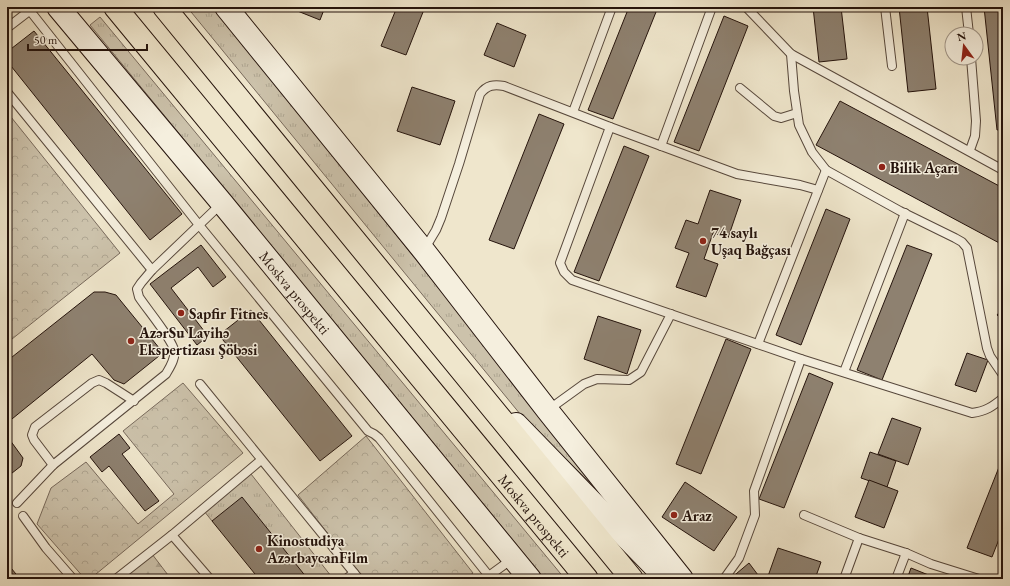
<svg xmlns="http://www.w3.org/2000/svg" width="1010" height="586" font-family="'EB Garamond',serif">
<style>
.grass{fill:url(#grass-tufts);stroke:#786a5c}
.forest{fill:url(#forest-firs);stroke:#786a5c}
.park{fill:url(#park-crowns);stroke:#786a5c}
.building{fill:#8e8170;stroke:#24130c}
.lines{fill:none;stroke-linecap:round;stroke-linejoin:round}
.lane-casing{stroke:#57483c;stroke-width:10}
.secondary-casing{stroke:#24130c;stroke-width:24}
.highway-casing{stroke:#24130c;stroke-width:24}
.lane{stroke:#f5efde;stroke-width:8}
.secondary{stroke:#f5efde;stroke-width:22}
.highway{stroke:#efe6cc;stroke-width:22}
.poi-dot{fill:#8f2418;stroke:#f5efde;stroke-width:1.5}
.labels{text-anchor:middle;dominant-baseline:central;stroke-width:3;stroke-linejoin:round;paint-order:stroke}
.poi-label{font-size:15px;font-weight:bold;fill:#24130c;stroke:#f5efde;text-anchor:start}
.street-label{font-size:15px;fill:#24130c;stroke:#f5efde}
</style>
<defs>
<pattern id="grass-tufts" width="24" height="20" patternUnits="userSpaceOnUse"><rect width="24" height="20" fill="#ccc2ab"/><path d="M3 7l-1-3M5 7V3M7 7l1-3M15 17l-1-3M17 17v-4M19 17l1-3" fill="none" stroke="#afa692"/></pattern>
<pattern id="forest-firs" width="22" height="20" patternUnits="userSpaceOnUse"><rect width="22" height="20" fill="#ccc2ab"/><path d="M5 1l3.5 6h-7zM16 11l3.5 6h-7z" fill="#afa692"/></pattern>
<pattern id="park-crowns" width="20" height="18" patternUnits="userSpaceOnUse"><rect width="20" height="18" fill="#ccc2ab"/><path d="M2 6a3 3 0 1 1 6 0M12 15a3 3 0 1 1 6 0" fill="none" stroke="#afa692"/></pattern>
</defs>
<rect width="100%" height="100%" fill="#efe6cc"/>
<filter id="stains"><feTurbulence type="fractalNoise" baseFrequency=".005" numOctaves="4"/><feColorMatrix values="0 0 0 0 .2 0 0 0 0 .09 0 0 0 0 .02 0 0 0 .5 -.17"/></filter>
<radialGradient id="worn" r=".72"><stop offset=".6" stop-color="#630" stop-opacity="0"/><stop offset="1" stop-color="#630" stop-opacity=".3"/></radialGradient>
<g class="grass">
<polygon points="187,7 214,7 607,499 525,420"/>
<polygon points="100,17 565,579 545,579 90,25"/>
<polygon points="251,474 331,576 327,579 305,579 306,578 212,521 204,511"/>
</g>
<polygon class="forest" points="152,554 171,579 119,579"/>
<g class="park">
<polygon points="7,112 120,253 7,343"/>
<polygon points="183,383 243,453 90,579 85,579 37,524 51,488 86,462 138,524 174,494 123,431"/>
<polygon points="366,436 473,573 465,579 363,579 298,495"/>
</g>
<g class="building">
<polygon points="296,7 325,7 320,20 295,10"/>
<polygon points="397,7 425,7 406,55 381,46"/>
<polygon points="629,7 658,7 613,119 588,110"/>
<polygon points="813,7 841,7 847,59 819,62"/>
<polygon points="899,7 927,7 936,89 908,92"/>
<polygon points="984,7 1003,7 1003,129 997,130"/>
<polygon points="724,16 748,26 699,151 674,142"/>
<polygon points="497,23 526,35 514,67 484,55"/>
<polygon points="34,31 182,214 150,240 7,61 7,52"/>
<polygon points="412,87 455,101 440,145 397,131"/>
<polygon points="840,101 1003,188 1003,245 816,145"/>
<polygon points="539,114 564,124 514,249 489,240"/>
<polygon points="624,146 649,156 599,281 574,272"/>
<polygon points="710,190 741,200 728,238 713,233 704,259 718,264 706,297 676,287 689,253 675,248 686,220 698,224"/>
<polygon points="826,209 850,219 801,345 776,335"/>
<polygon points="201,245 226,277 213,287 198,267 171,288 208,336 197,345 150,284"/>
<polygon points="907,245 932,254 882,380 857,370"/>
<polygon points="94,292 105,292 116,295 160,349 159,356 124,384 114,380 92,354 7,423 7,361"/>
<polygon points="1003,308 1003,320 997,315"/>
<polygon points="251,310 352,436 320,461 219,335"/>
<polygon points="598,316 641,330 627,374 584,359"/>
<polygon points="726,339 751,349 701,474 676,464"/>
<polygon points="967,353 988,360 976,392 955,385"/>
<polygon points="809,373 833,383 784,508 759,499"/>
<polygon points="892,418 921,428 908,465 878,454"/>
<polygon points="119,434 130,448 122,454 159,501 145,511 109,466 102,472 90,457"/>
<polygon points="7,436 23,458 21,466 7,477"/>
<polygon points="870,452 896,461 887,487 861,478"/>
<polygon points="1003,457 1003,529 992,557 967,548"/>
<polygon points="869,480 898,491 884,528 855,517"/>
<polygon points="685,482 737,517 714,551 662,517"/>
<polygon points="242,497 307,578 305,579 259,579 212,521"/>
<polygon points="778,548 821,562 815,579 767,579"/>
<polygon points="7,563 20,579 7,579"/>
<polygon points="749,563 761,579 730,579"/>
<polygon points="911,568 936,578 936,579 907,579"/>
</g>
<g class="lines">
<defs>
<g id="lane">
<polyline points="27,7 199,225 368,431 374,434 379,438 489,576"/>
<polyline points="746,7 791,54 1003,170"/>
<polyline points="885,7 892,66"/>
<polyline points="966,7 969,34"/>
<polyline points="7,28 33,8"/>
<polyline points="791,54 794,91 799,125 812,152 826,170 900,211 955,238 962,242 967,248 987,348 990,356 1003,375"/>
<polyline points="740,88 774,116 781,118 797,113"/>
<polyline points="7,92 152,270"/>
<polyline points="573,112 612,7"/>
<polyline points="610,127 737,174 800,185 818,190"/>
<polyline points="661,146 712,7"/>
<polyline points="970,150 975,136 976,121 971,58"/>
<path d="M424,250L436,230L441,218L459,164L480,94C487,85 494,84 504,86L610,127L560,263L564,272L572,280L801,359L972,413C986,411 992,407 1003,398"/>
<polyline points="758,344 826,170"/>
<polyline points="844,372 905,213"/>
<polyline points="200,384 359,579"/>
<polyline points="548,410 584,384 597,379 629,380 641,372 671,314"/>
<polyline points="53,465 34,440 32,435 35,427 92,383 99,380 106,383 134,401"/>
<path d="M17,503L53,465L166,374C170,367 176,358 174,350C172,339 146,308 139,297L137,289L141,283L152,270L222,203"/>
<polyline points="804,515 859,538 906,553 931,564 979,579"/>
<polyline points="23,516 46,548 73,579"/>
<polyline points="172,535 210,579"/>
<polyline points="486,578 512,559"/>
<polyline points="116,579 172,535 261,460"/>
<polyline points="346,579 354,573"/>
<polyline points="724,579 739,558 755,515 754,491 801,359"/>
<polyline points="844,579 859,538"/>
<polyline points="896,579 906,553"/>
</g>
<g id="secondary">
<path id="s1" d="M58,7L222,203L530,579"/>
<polyline points="226,7 424,251 548,411 682,579"/>
<polyline points="516,424 658,570"/>
</g>
<g id="highway">
<path id="s2" d="M115,7L587,579"/>
<polyline points="164,7 632,579"/>
</g>
</defs>
<use href="#lane" class="lane-casing"/>
<use href="#secondary" class="secondary-casing"/>
<use href="#highway" class="highway-casing"/>
<use href="#lane" class="lane"/>
<use href="#secondary" class="secondary"/>
<use href="#highway" class="highway"/>
</g>
<g class="poi-dot">
<circle cx="882" cy="167" r="4"/>
<circle cx="703" cy="241" r="4"/>
<circle cx="181" cy="313" r="4"/>
<circle cx="131" cy="341" r="4"/>
<circle cx="674" cy="515" r="4"/>
<circle cx="259" cy="549" r="4"/>
</g>
<g class="labels">
<g class="poi-label">
<text x="890" y="167">Bilik Açarı</text>
<text x="711" y="232">74 saylı<tspan x="711" dy="17">Uşaq Bağçası</tspan></text>
<text x="189" y="313">Sapfir Fitnes</text>
<text x="139" y="332">AzərSu Layihə<tspan x="139" dy="17">Ekspertizası Şöbəsi</tspan></text>
<text x="682" y="515">Araz</text>
<text x="267" y="540">Kinostudiya<tspan x="267" dy="17">AzərbaycanFilm</tspan></text>
</g>
<g class="street-label">
<text stroke="none"><textPath href="#s1" startOffset="371">Moskva prospekti</textPath></text>
<text stroke="none"><textPath href="#s2" startOffset="659">Moskva prospekti</textPath></text>
</g>
</g>
<rect width="1010" height="586" fill="none" stroke="#efe6cc" stroke-width="24"/>
<rect x="8" y="8" width="994" height="570" fill="none" stroke="#24130c" stroke-width="2"/>
<rect x="12" y="12" width="986" height="562" fill="none" stroke="#24130c"/>
<g transform="translate(964 46) rotate(345)"><circle r="19" fill="#f5efde" stroke="#a1978a"/>
<path d="M0-3L7 15L0 10L-7 15Z" fill="#8f2418"/>
<text y="-6" font-size="11" font-weight="bold" text-anchor="middle" fill="#24130c">N</text>
</g>
<path d="M28 44v6h119v-6" fill="none" stroke="#24130c" stroke-width="2"/>
<text x="34" y="44" font-size="12" fill="#24130c" stroke="#f5efde" stroke-width="3" paint-order="stroke">50 m</text>
<rect width="100%" height="100%" filter="url(#stains)"/>
<rect width="100%" height="100%" fill="url(#worn)"/>
</svg>
